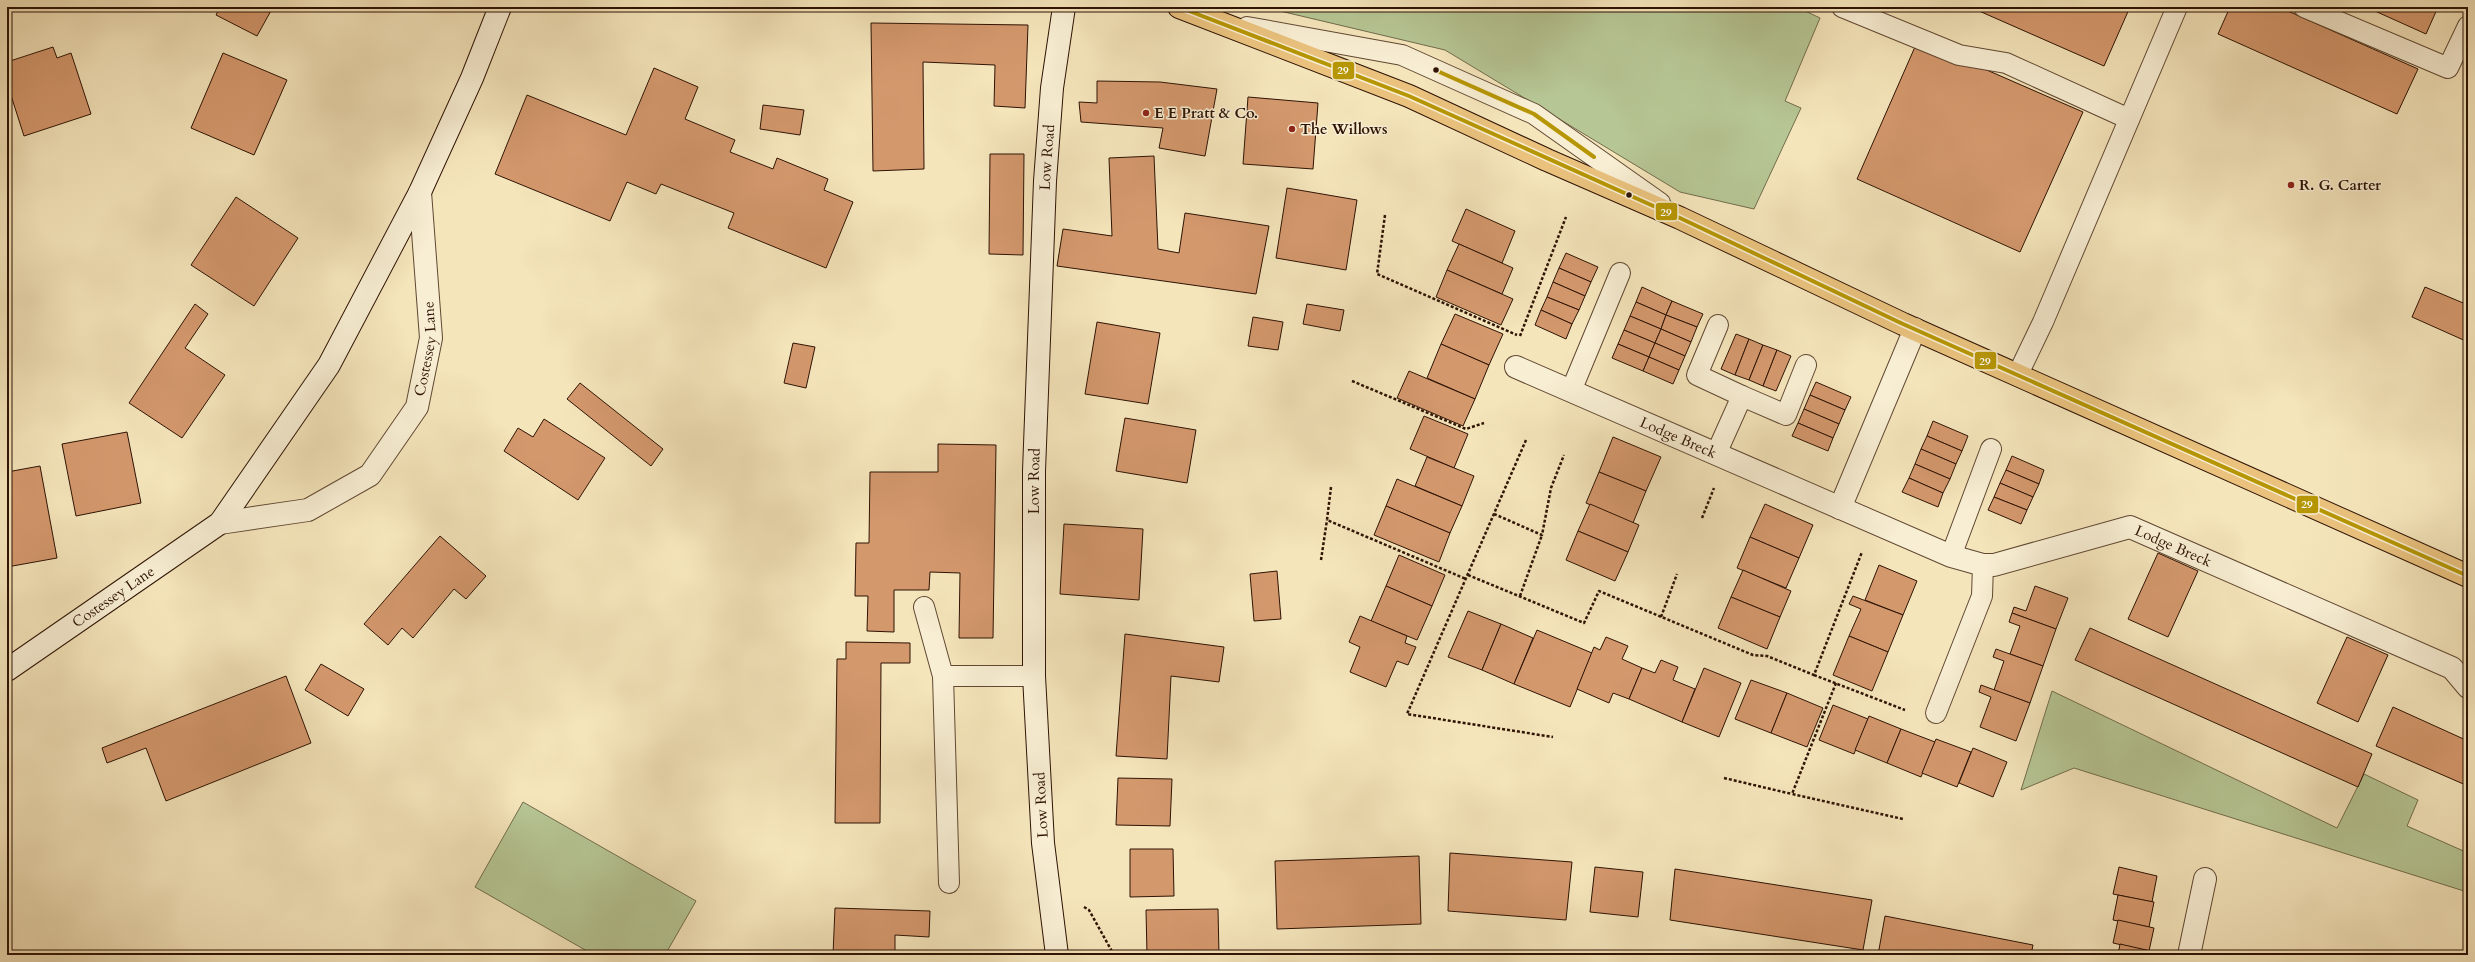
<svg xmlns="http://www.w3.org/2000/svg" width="2475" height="962" font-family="Cardo,serif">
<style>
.green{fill:#b6c694;stroke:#726c4c}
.building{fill:#d4986d;stroke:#2e1304}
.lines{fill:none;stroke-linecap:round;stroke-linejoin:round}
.lane-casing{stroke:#604832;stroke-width:22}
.street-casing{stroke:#604832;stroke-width:24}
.secondary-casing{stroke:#2e1304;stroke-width:24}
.primary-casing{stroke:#2e1304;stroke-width:24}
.path{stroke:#2e1304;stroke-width:2.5;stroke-dasharray:3 2;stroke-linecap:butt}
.lane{stroke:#f8eed3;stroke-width:20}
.street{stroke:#f8eed3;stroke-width:22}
.secondary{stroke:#f8eed3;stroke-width:22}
.primary{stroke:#eac27e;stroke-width:22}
.bus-1-casing{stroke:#f8eed3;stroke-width:7}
.bus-1{stroke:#b69602;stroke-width:4}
.bus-dot{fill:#2e1304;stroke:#f8eed3;stroke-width:1.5}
.poi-dot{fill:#8f2418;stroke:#f8eed3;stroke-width:1.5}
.labels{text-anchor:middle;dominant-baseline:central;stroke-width:3;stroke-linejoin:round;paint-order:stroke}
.poi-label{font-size:15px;font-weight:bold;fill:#2e1304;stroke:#f8eed3;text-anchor:start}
.street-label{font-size:15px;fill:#2e1304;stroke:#f8eed3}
.line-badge{stroke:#f8eed3;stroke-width:1.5}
.badge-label{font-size:11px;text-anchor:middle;font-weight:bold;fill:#fff}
</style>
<rect width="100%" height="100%" fill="#f5e5bb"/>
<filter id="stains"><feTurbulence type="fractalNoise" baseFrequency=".005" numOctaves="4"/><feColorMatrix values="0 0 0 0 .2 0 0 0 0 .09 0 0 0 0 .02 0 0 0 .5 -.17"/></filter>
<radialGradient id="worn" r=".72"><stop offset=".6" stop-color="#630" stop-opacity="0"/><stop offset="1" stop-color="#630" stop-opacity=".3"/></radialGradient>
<g class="green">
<polygon points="1263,7 1797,7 1820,18 1785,101 1801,108 1754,209 1680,192 1445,50"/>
<polygon points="2052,691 2337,828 2364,774 2418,800 2407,826 2468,853 2468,876 2464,891 2074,768 2021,790"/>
<polygon points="523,802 696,901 665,955 594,955 475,887"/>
</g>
<g class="building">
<polygon points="220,7 273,7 257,36 216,15"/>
<polygon points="1970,7 2130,7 2104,66"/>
<polygon points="2230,7 2279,7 2418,69 2397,114 2218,34"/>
<polygon points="2366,7 2438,7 2426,34"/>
<polygon points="871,23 1028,25 1025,108 994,106 995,65 923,62 924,169 873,171"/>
<polygon points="1918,40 2083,112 2020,252 1857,179"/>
<polygon points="53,47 57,58 71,53 91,114 24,136 7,83 7,62"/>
<polygon points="223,53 287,80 254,155 191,128"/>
<polygon points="654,68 698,87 685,119 735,140 730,152 773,169 777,158 828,179 824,190 853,202 826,268 728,228 734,213 661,184 656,194 627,182 610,221 495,174 527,95 626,135"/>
<polygon points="1097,81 1160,82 1217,89 1205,156 1159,148 1163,128 1081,122 1079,102 1097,103"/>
<polygon points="1248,97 1318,103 1313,169 1243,164"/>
<polygon points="763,105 804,110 800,135 760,129"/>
<polygon points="990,154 1024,154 1023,255 989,254"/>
<polygon points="1154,156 1158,249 1179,253 1185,213 1269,226 1256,294 1057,266 1063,229 1112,236 1109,158"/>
<polygon points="1287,188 1357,200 1346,270 1276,258"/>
<polygon points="236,197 298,238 254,306 191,265"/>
<polygon points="1466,209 1515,231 1502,263 1452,241"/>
<polygon points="1459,244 1513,268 1502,294 1447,270"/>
<polygon points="1566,253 1598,267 1591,282 1559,268"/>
<polygon points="1559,268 1591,282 1585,296 1553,282"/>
<polygon points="1447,270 1513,299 1501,325 1436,297"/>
<polygon points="1553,282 1585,296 1579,310 1547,297"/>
<polygon points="1642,287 1672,301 1666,315 1636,302"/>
<polygon points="2425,287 2468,305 2468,342 2412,317"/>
<polygon points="1547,297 1579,310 1572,324 1541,310"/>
<polygon points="1672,301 1703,314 1697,327 1666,315"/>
<polygon points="1636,302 1666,315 1661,329 1630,316"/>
<polygon points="195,304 208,314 185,348 225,375 182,438 129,403"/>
<polygon points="1307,304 1344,310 1340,331 1303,324"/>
<polygon points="1541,310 1572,324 1566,339 1535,325"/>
<polygon points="1455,314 1503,334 1489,365 1441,344"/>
<polygon points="1666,315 1697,327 1691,342 1661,329"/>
<polygon points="1630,316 1661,329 1655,343 1624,330"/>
<polygon points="1253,317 1283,322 1278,350 1248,346"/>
<polygon points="1097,322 1160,333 1148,404 1085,394"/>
<polygon points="1661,329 1691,342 1685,356 1655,343"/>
<polygon points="1624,330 1655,343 1649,357 1618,344"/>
<polygon points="1736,334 1749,339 1735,375 1721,369"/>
<polygon points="1749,339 1763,345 1749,380 1735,375"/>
<polygon points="793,343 815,347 806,388 784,383"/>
<polygon points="1655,343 1685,356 1679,370 1649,357"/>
<polygon points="1441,344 1489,365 1475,399 1427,378"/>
<polygon points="1618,344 1649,357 1643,371 1612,358"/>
<polygon points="1763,345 1777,350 1763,386 1749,380"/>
<polygon points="1777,350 1791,356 1776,391 1763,386"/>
<polygon points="1649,357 1679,370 1673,384 1643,371"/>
<polygon points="1409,371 1475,399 1463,426 1397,398"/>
<polygon points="1816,382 1851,397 1845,410 1810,395"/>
<polygon points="580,383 663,449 651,466 567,399"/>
<polygon points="1810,395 1845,410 1839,424 1804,409"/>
<polygon points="1804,409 1839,424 1833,438 1798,423"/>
<polygon points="1424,416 1468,434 1454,468 1410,449"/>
<polygon points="1125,418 1196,430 1187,483 1116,471"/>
<polygon points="544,419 605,458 578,500 504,451 518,428 533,437"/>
<polygon points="1933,421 1968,436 1962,451 1927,436"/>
<polygon points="1798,423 1833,438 1828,451 1792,436"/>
<polygon points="127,432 141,503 76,516 62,444"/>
<polygon points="1927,436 1962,451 1956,464 1921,449"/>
<polygon points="1613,437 1661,457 1646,491 1599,472"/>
<polygon points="938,444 996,445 993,638 959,638 960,573 930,572 929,590 894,590 894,632 867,631 868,596 855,596 856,543 869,543 870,472 938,472"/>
<polygon points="1921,449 1956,464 1950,479 1915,464"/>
<polygon points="2012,456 2044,470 2039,484 2006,470"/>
<polygon points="1427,457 1474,476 1462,506 1415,486"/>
<polygon points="1915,464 1950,479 1943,493 1909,478"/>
<polygon points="40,466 57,558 7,567 7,472"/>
<polygon points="2006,470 2039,484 2033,497 2000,483"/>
<polygon points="1599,472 1646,491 1633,523 1586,503"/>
<polygon points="1909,478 1943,493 1938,507 1902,492"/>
<polygon points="1397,479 1462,506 1450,533 1386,506"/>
<polygon points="2000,483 2033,497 2027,510 1994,497"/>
<polygon points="1994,497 2027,510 2021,524 1988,510"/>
<polygon points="1590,504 1639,525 1628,552 1578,531"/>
<polygon points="1765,504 1813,525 1799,558 1750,537"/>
<polygon points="1386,506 1450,533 1439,562 1374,535"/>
<polygon points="1064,524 1143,529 1139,600 1060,594"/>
<polygon points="1578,531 1628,552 1615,581 1566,560"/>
<polygon points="440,536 486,576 466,599 454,589 413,638 402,628 388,645 364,624"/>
<polygon points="1750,537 1799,558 1786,588 1737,568"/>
<polygon points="2158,553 2198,571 2168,637 2128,619"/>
<polygon points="1399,555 1445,575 1432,606 1386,586"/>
<polygon points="1879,565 1917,581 1903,615 1865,600"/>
<polygon points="1743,570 1791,591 1780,617 1731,597"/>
<polygon points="1277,571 1281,619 1254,621 1250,574"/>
<polygon points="1386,586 1432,606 1417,640 1371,621"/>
<polygon points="2035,586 2068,598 2056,629 2012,613 2014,607 2026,611"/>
<polygon points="1853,596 1903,615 1888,652 1849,636 1861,609 1849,604"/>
<polygon points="1731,597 1780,617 1767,649 1718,628"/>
<polygon points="1468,611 1501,624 1482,670 1448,657"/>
<polygon points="2012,613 2056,629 2043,666 2010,654 2020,626 2009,622"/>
<polygon points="1360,616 1407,636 1405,643 1416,647 1408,665 1397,661 1386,687 1350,672 1360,647 1349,642"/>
<polygon points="1501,624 1533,638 1514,684 1482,670"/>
<polygon points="2090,628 2372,754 2358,787 2075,660"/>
<polygon points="1537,630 1592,653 1570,707 1514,684"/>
<polygon points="1125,634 1224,647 1219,682 1171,676 1167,759 1116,756"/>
<polygon points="1849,636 1888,652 1872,691 1833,675"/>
<polygon points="1606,637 1628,646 1622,659 1642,668 1629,699 1613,693 1609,703 1577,689 1594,647 1600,650"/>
<polygon points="2347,637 2388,655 2358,722 2317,703"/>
<polygon points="846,642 910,643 910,663 881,663 880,823 835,823 837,659 846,659"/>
<polygon points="1996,649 2043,666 2030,703 1994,690 2004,661 1993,657"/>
<polygon points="1661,660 1678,667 1673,680 1695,689 1682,722 1629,699 1642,668 1655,673"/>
<polygon points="321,664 364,689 348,716 305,690"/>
<polygon points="1704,668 1741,683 1719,737 1682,722"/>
<polygon points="286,676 311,743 166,801 146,748 107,763 102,748"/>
<polygon points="1751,680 1787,693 1771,733 1735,719"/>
<polygon points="1981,685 2030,703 2016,741 1980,727 1991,697 1979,692"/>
<polygon points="1787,693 1823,708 1807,747 1771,733"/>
<polygon points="1833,705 1868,719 1854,754 1819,740"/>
<polygon points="2393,707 2468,741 2468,786 2376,746"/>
<polygon points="1869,716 1901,729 1887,763 1855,750"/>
<polygon points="1901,729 1935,742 1921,777 1887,763"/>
<polygon points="1936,739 1971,752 1957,787 1922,773"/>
<polygon points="1973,748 2007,762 1993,797 1959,783"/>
<polygon points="1118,778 1172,779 1170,826 1116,825"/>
<polygon points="1130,849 1173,849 1174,896 1130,897"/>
<polygon points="1450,853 1572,862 1566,920 1448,911"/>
<polygon points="1419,856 1421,924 1277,929 1275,861"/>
<polygon points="1595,867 1643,872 1638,917 1590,912"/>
<polygon points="2119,867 2157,876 2152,902 2113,894"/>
<polygon points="1675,869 1872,900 1863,950 1670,920"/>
<polygon points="2118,895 2154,902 2149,927 2113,920"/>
<polygon points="835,908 930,911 929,937 895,935 895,955 833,955"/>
<polygon points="1218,909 1219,955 1147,955 1146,910"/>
<polygon points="1885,916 2033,945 2031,955 1878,955"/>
<polygon points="2118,920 2154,928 2149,951 2113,943"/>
<polygon points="2120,944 2155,952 2154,955 2118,955"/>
</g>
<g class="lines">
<defs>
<g id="lane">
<polyline points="1842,7 1959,55 2006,63 2129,119"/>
<polyline points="2304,7 2448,68 2468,26"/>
<polyline points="1247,27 1402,55 1534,114 1660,203"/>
<polyline points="1718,325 1697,375 1742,396"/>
<polyline points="2018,374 2043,322 2177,7"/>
<polyline points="1571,391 1620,273"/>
<polyline points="1716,454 1742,396 1786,415 1806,365"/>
<polyline points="1951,556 1991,449"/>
<polyline points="924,607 943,676 1034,676"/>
<polyline points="943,676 949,883"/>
<polyline points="1936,713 1982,596 1983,565"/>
</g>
<g id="street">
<path id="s1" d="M1516,367L1951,556L1983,565H1994L2130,527L2452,668L2468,687"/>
<polyline points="1840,508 1915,329"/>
<path id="s2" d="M220,523L308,510L370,475L417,407L431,338L420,192"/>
<polyline points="2189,955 2205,879"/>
</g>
<g id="secondary">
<path id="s3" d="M7,670L220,523L329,365L420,192L472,78L500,7"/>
<path id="s4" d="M1057,955L1043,843L1034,676V471L1045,181L1052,88L1064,7"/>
</g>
<polyline id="primary" points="1179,7 1409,96 1547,160 1680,218 1903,324 2468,576"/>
</defs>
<use href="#lane" class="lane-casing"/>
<use href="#street" class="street-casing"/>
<use href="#secondary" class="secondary-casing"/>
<use href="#primary" class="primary-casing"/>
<g class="path">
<polyline points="1385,215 1377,274 1517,335"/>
<polyline points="1520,336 1566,217"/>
<polyline points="1352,381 1466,429 1484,423"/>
<polyline points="1526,440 1407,714 1553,737"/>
<polyline points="1331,487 1327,520 1466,579"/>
<polyline points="1494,514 1542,535 1551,488 1564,455"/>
<polyline points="1702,518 1714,488"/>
<polyline points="1321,560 1327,520"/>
<polyline points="1468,575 1584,623 1599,591 1753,655 1767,656 1814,675 1862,552"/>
<polyline points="1520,596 1542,535"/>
<polyline points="1661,617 1677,574"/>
<polyline points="1814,675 1905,710"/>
<polyline points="1836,683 1792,794 1903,819"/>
<polyline points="1724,778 1792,794"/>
<polyline points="1084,907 1089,910 1114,955"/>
</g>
<use href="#lane" class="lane"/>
<use href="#street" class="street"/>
<use href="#secondary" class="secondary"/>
<use href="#primary" class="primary"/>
<defs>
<g id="bus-1">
<polyline points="1179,7 1409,96 1680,218 1903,324 2468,576"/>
<polyline points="1435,70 1534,114 1594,157"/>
</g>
</defs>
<use href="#bus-1" class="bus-1-casing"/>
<use href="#bus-1" class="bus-1"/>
</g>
<g class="bus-dot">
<circle cx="1436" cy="70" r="3.5"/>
<circle cx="1629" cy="195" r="3.5"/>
</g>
<g class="poi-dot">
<circle cx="1146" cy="113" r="4"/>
<circle cx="1292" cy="129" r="4"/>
<circle cx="2291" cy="185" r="4"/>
</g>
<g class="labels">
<g class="poi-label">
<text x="1154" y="113">E E Pratt &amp; Co.</text>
<text x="1300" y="129">The Willows</text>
<text x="2299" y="185">R. G. Carter</text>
</g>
<g class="street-label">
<text stroke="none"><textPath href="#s4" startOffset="799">Low Road</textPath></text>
<text stroke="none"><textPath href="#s2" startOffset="302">Costessey Lane</textPath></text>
<text stroke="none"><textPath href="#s1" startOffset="177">Lodge Breck</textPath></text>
<text stroke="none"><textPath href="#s4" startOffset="475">Low Road</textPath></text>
<text stroke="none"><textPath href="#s1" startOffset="707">Lodge Breck</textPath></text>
<text stroke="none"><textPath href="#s3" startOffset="129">Costessey Lane</textPath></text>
<text transform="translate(1041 805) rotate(-93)">Low Road</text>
</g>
</g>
<g class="line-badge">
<rect x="1332" y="61" width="23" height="19" rx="4" fill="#b69602"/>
<rect x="1655" y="202" width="23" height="19" rx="4" fill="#b69602"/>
<rect x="1974" y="351" width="23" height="19" rx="4" fill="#b69602"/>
<rect x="2296" y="495" width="23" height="19" rx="4" fill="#b69602"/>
</g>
<g class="badge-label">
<text x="1343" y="74">29</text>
<text x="1666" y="216">29</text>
<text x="1985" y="365">29</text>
<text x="2307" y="508">29</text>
</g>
<rect width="2475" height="962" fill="none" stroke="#f5e5bb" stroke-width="24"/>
<rect x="8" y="8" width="2459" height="946" fill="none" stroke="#2e1304" stroke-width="2"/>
<rect x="12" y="12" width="2451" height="938" fill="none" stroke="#2e1304"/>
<rect width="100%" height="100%" filter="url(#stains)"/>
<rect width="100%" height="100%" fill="url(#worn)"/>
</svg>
